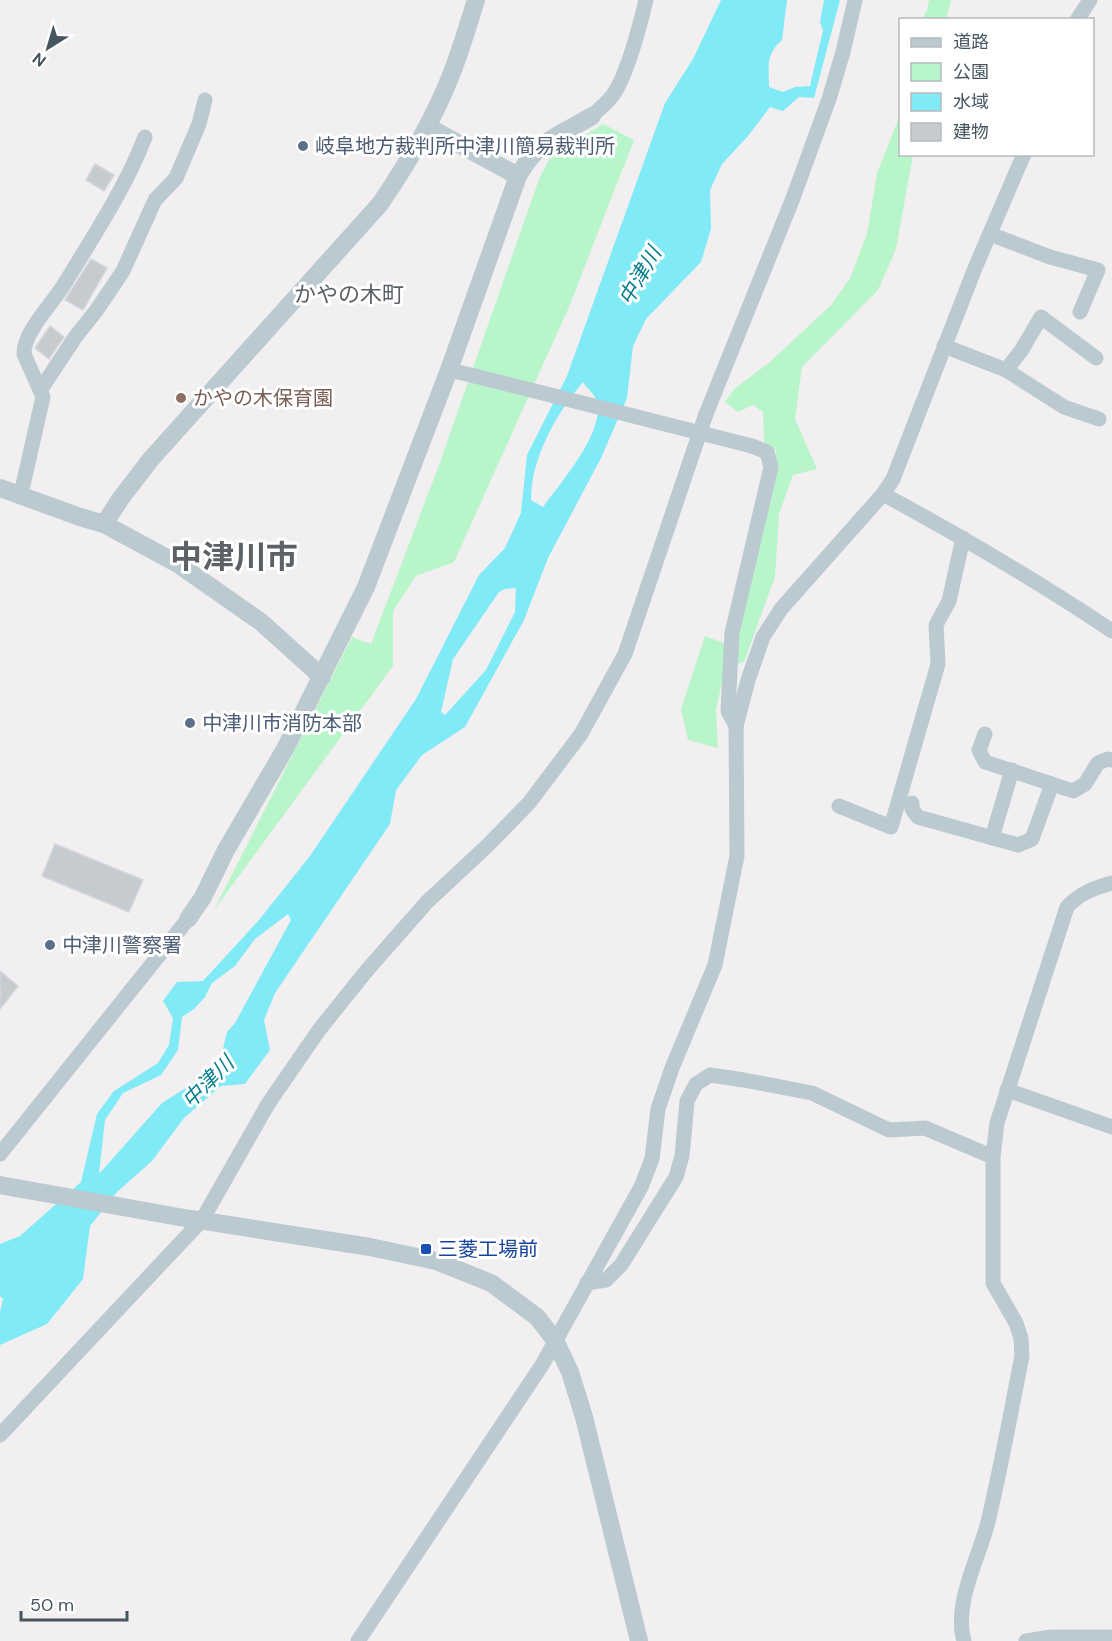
<svg xmlns="http://www.w3.org/2000/svg" width="1112" height="1641" font-family="'DM Sans','Noto Sans JP',sans-serif">
<style>
.green{fill:#b9f5ca}
.water{fill:#81eaf7;fill-rule:evenodd}
.building{fill:#c6cbd0;stroke:#d3d6dc;stroke-width:1.5}
.lines{fill:none;stroke-linecap:round;stroke-linejoin:round}
.minor{stroke:#bbc9d1;stroke-width:15}
.tertiary{stroke:#bbc9d1;stroke-width:18}
.minor-bridge{stroke:#bbc9d1;stroke-width:15}
.service-dot{fill:#5c6f8a;stroke:#fff;stroke-width:2}
.education-dot{fill:#8d6e63;stroke:#fff;stroke-width:2}
.transit-dot{fill:#1a4fb4;stroke:#fff;stroke-width:2}
.labels{text-anchor:middle;dominant-baseline:central;stroke-width:6;stroke-linejoin:round;paint-order:stroke}
.service-label{font-size:20px;fill:#4e5e75;stroke:#fff;text-anchor:start}
.education-label{font-size:20px;fill:#785e54;stroke:#fff;text-anchor:start}
.transit-label{font-size:20px;fill:#164399;stroke:#fff;text-anchor:start}
.water-label{font-size:21px;font-style:italic;fill:#047e8e;stroke:#fff}
.quarter-label{font-size:22px;fill:#5b6166;stroke:#fff}
.town-label{font-size:32px;font-weight:bold;fill:#5b6166;stroke:#fff}
</style>
<rect width="100%" height="100%" fill="#f2eff0"/>
<g class="green">
<polygon points="929,0 951,0 946,19 922,19 927,11"/>
<polygon points="900,108 900,154 913,155 896,249 878,290 802,367 795,419 817,469 793,475 779,514 775,577 744,662 725,667 716,711 718,748 688,740 681,709 705,636 724,643 775,465 776,451 764,442 763,412 753,405 738,412 725,402 734,389 770,362 831,305 850,278 867,234 877,173 900,115"/>
<polygon points="603,124 634,140 569,307 454,562 416,576 393,611 393,666 214,910 352,637 371,644 439,465 539,179 551,156"/>
</g>
<path class="water" d="M721,0H787L782,40C765,55 769,66 769,87L783,92L795,87L810,86L823,30L820,22L824,0H840L814,98L799,97L783,111L770,107L748,136L722,164L710,190L711,229L701,262L646,319L633,346L627,398L601,458L548,558L524,620L465,727L422,755L396,790L390,824L275,993L264,1020L270,1050L245,1084L221,1086L184,1118L152,1161L117,1192L90,1226L83,1279L47,1324L0,1345V1312L3,1299L0,1296V1244L20,1236L81,1182L97,1114L114,1091L158,1063L169,1045L173,1018L163,1001L177,982L203,981L259,920L310,856L416,699L479,575L505,548L521,513L527,455L567,376L665,103L693,59ZM583,382C586,387 592,392 595,397C610,427 560,483 543,507L531,500C531,458 556,414 583,382ZM516,588L515,612L486,670L445,715L441,712L453,659L499,592L505,589ZM288,914L291,920L235,1023L227,1032L222,1053L203,1077L162,1103L99,1174L105,1120L123,1093L161,1075L178,1050L182,1017L194,1009L205,997L212,983L235,966L255,939Z"/>
<g class="building">
<polygon points="95,164 114,175 104,191 86,180"/>
<polygon points="91,259 107,268 83,310 65,300"/>
<polygon points="50,326 64,337 49,359 35,348"/>
<polygon points="55,844 143,880 129,912 42,876"/>
<polygon points="0,971 18,986 0,1009"/>
</g>
<g class="lines">
<g class="minor">
<polyline points="1077,20 1090,0"/>
<path d="M592,116C599,109 607,103 613,95C627,75 640,25 646,0"/>
<polyline points="990,234 1050,257 1098,270 1080,312"/>
<polyline points="944,346 1006,370 1064,407 1099,419"/>
<polyline points="449,370 475,376"/>
<polyline points="1006,370 1021,351 1041,317 1096,358"/>
<polyline points="41,389 76,336 96,311 123,271 155,200 176,178 199,124 205,100"/>
<path d="M23,485L43,397L24,354C23,332 54,302 65,283C93,237 126,187 145,137"/>
<path d="M883,494C962,537 1038,581 1112,631"/>
<polyline points="736,726 728,711 732,633 771,467 767,452 752,446"/>
<polyline points="985,734 979,750 985,762 1073,791 1085,784 1098,763 1108,759 1112,760"/>
<polyline points="912,803 912,809 918,817 1018,845 1032,839 1052,784"/>
<polyline points="839,806 891,827 938,664 936,625 949,601 963,538"/>
<polyline points="992,838 1012,770"/>
<polyline points="1007,1090 1112,1127"/>
<polyline points="0,1154 188,919"/>
<polyline points="587,1283 606,1280 621,1265 676,1177 682,1156 687,1101 696,1084 710,1075 744,1080 812,1093 889,1130 925,1128 993,1157"/>
<polyline points="0,1435 202,1220 268,1104 319,1030 368,969 427,902 487,846 529,803 581,734 625,654 706,414 793,198 829,99 843,52 855,0"/>
<polyline points="358,1641 542,1365 641,1187 652,1159 658,1109 672,1068 715,965 737,856 736,726 748,680 763,637 781,609 883,494 893,479 975,268 1024,154"/>
<path d="M964,1641C953,1604 979,1558 988,1522C1001,1467 1011,1411 1022,1356L1021,1338L1016,1323L993,1283V1157L997,1123L1067,907C1080,893 1094,888 1112,883"/>
<polyline points="1026,1641 1051,1637 1112,1637"/>
</g>
<g class="tertiary">
<polyline points="428,127 518,176"/>
<polyline points="0,488 80,517 104,524 178,564 261,622 322,677"/>
<path d="M104,524L121,498L151,459L380,204C408,163 433,121 451,75C461,50 468,25 476,0"/>
<path d="M188,919L203,897L226,850L285,749L366,587L449,370L518,176C541,137 556,138 592,116"/>
<polyline points="0,1185 179,1217 370,1247 436,1261 491,1283 537,1317 555,1340 570,1372 584,1417 639,1641"/>
</g>
<polyline class="minor-bridge" points="475,376 752,446"/>
</g>
<g class="service-dot">
<circle cx="303" cy="146" r="6"/>
<circle cx="190" cy="723" r="6"/>
<circle cx="50" cy="945" r="6"/>
</g>
<circle class="education-dot" cx="181" cy="398" r="6"/>
<rect class="transit-dot" x="420" y="1243" width="12" height="12" rx="3"/>
<g class="labels">
<g class="service-label">
<text x="315" y="146">岐阜地方裁判所中津川簡易裁判所</text>
<text x="202" y="723">中津川市消防本部</text>
<text x="62" y="945">中津川警察署</text>
</g>
<g class="education-label">
<text x="193" y="398">かやの木保育園</text>
</g>
<g class="transit-label">
<text x="438" y="1249">三菱工場前</text>
</g>
<g class="water-label">
<text transform="translate(640 276) rotate(-60)">中津川</text>
<text transform="translate(208 1082) rotate(-45)">中津川</text>
</g>
<g class="quarter-label">
<text x="349" y="294">かやの木町</text>
</g>
<g class="town-label">
<text x="234" y="557">中津川市</text>
</g>
</g>
<rect x="899" y="18" width="195" height="138" fill="#ffffff" stroke="#b5bbbf" stroke-width="1.5"/>
<rect x="911" y="38" width="30" height="9" fill="#bbc9d1" stroke="#b5bbbf" stroke-width="1.5"/>
<text x="953" y="48" font-size="18" fill="#455660">道路</text>
<rect x="911" y="63" width="30" height="18" fill="#b9f5ca" stroke="#b5bbbf" stroke-width="1.5"/>
<text x="953" y="78" font-size="18" fill="#455660">公園</text>
<rect x="911" y="93" width="30" height="18" fill="#81eaf7" stroke="#b5bbbf" stroke-width="1.5"/>
<text x="953" y="108" font-size="18" fill="#455660">水域</text>
<rect x="911" y="123" width="30" height="18" fill="#c6cbd0" stroke="#b5bbbf" stroke-width="1.5"/>
<text x="953" y="138" font-size="18" fill="#455660">建物</text>
<g transform="translate(48 48) rotate(217)" stroke="#ffffff" stroke-width="4.5" paint-order="stroke">
<path d="M0-4.5L10 22L0 15L-10 22Z" fill="#455660"/>
<text y="-9" font-size="16" font-weight="bold" text-anchor="middle" fill="#455660">N</text>
</g>
<path d="M21 1611v9h106v-9" fill="none" stroke="#455660" stroke-width="3"/>
<text x="30" y="1611" font-size="18" fill="#455660" stroke="#ffffff" stroke-width="4.5" paint-order="stroke">50 m</text>
</svg>
